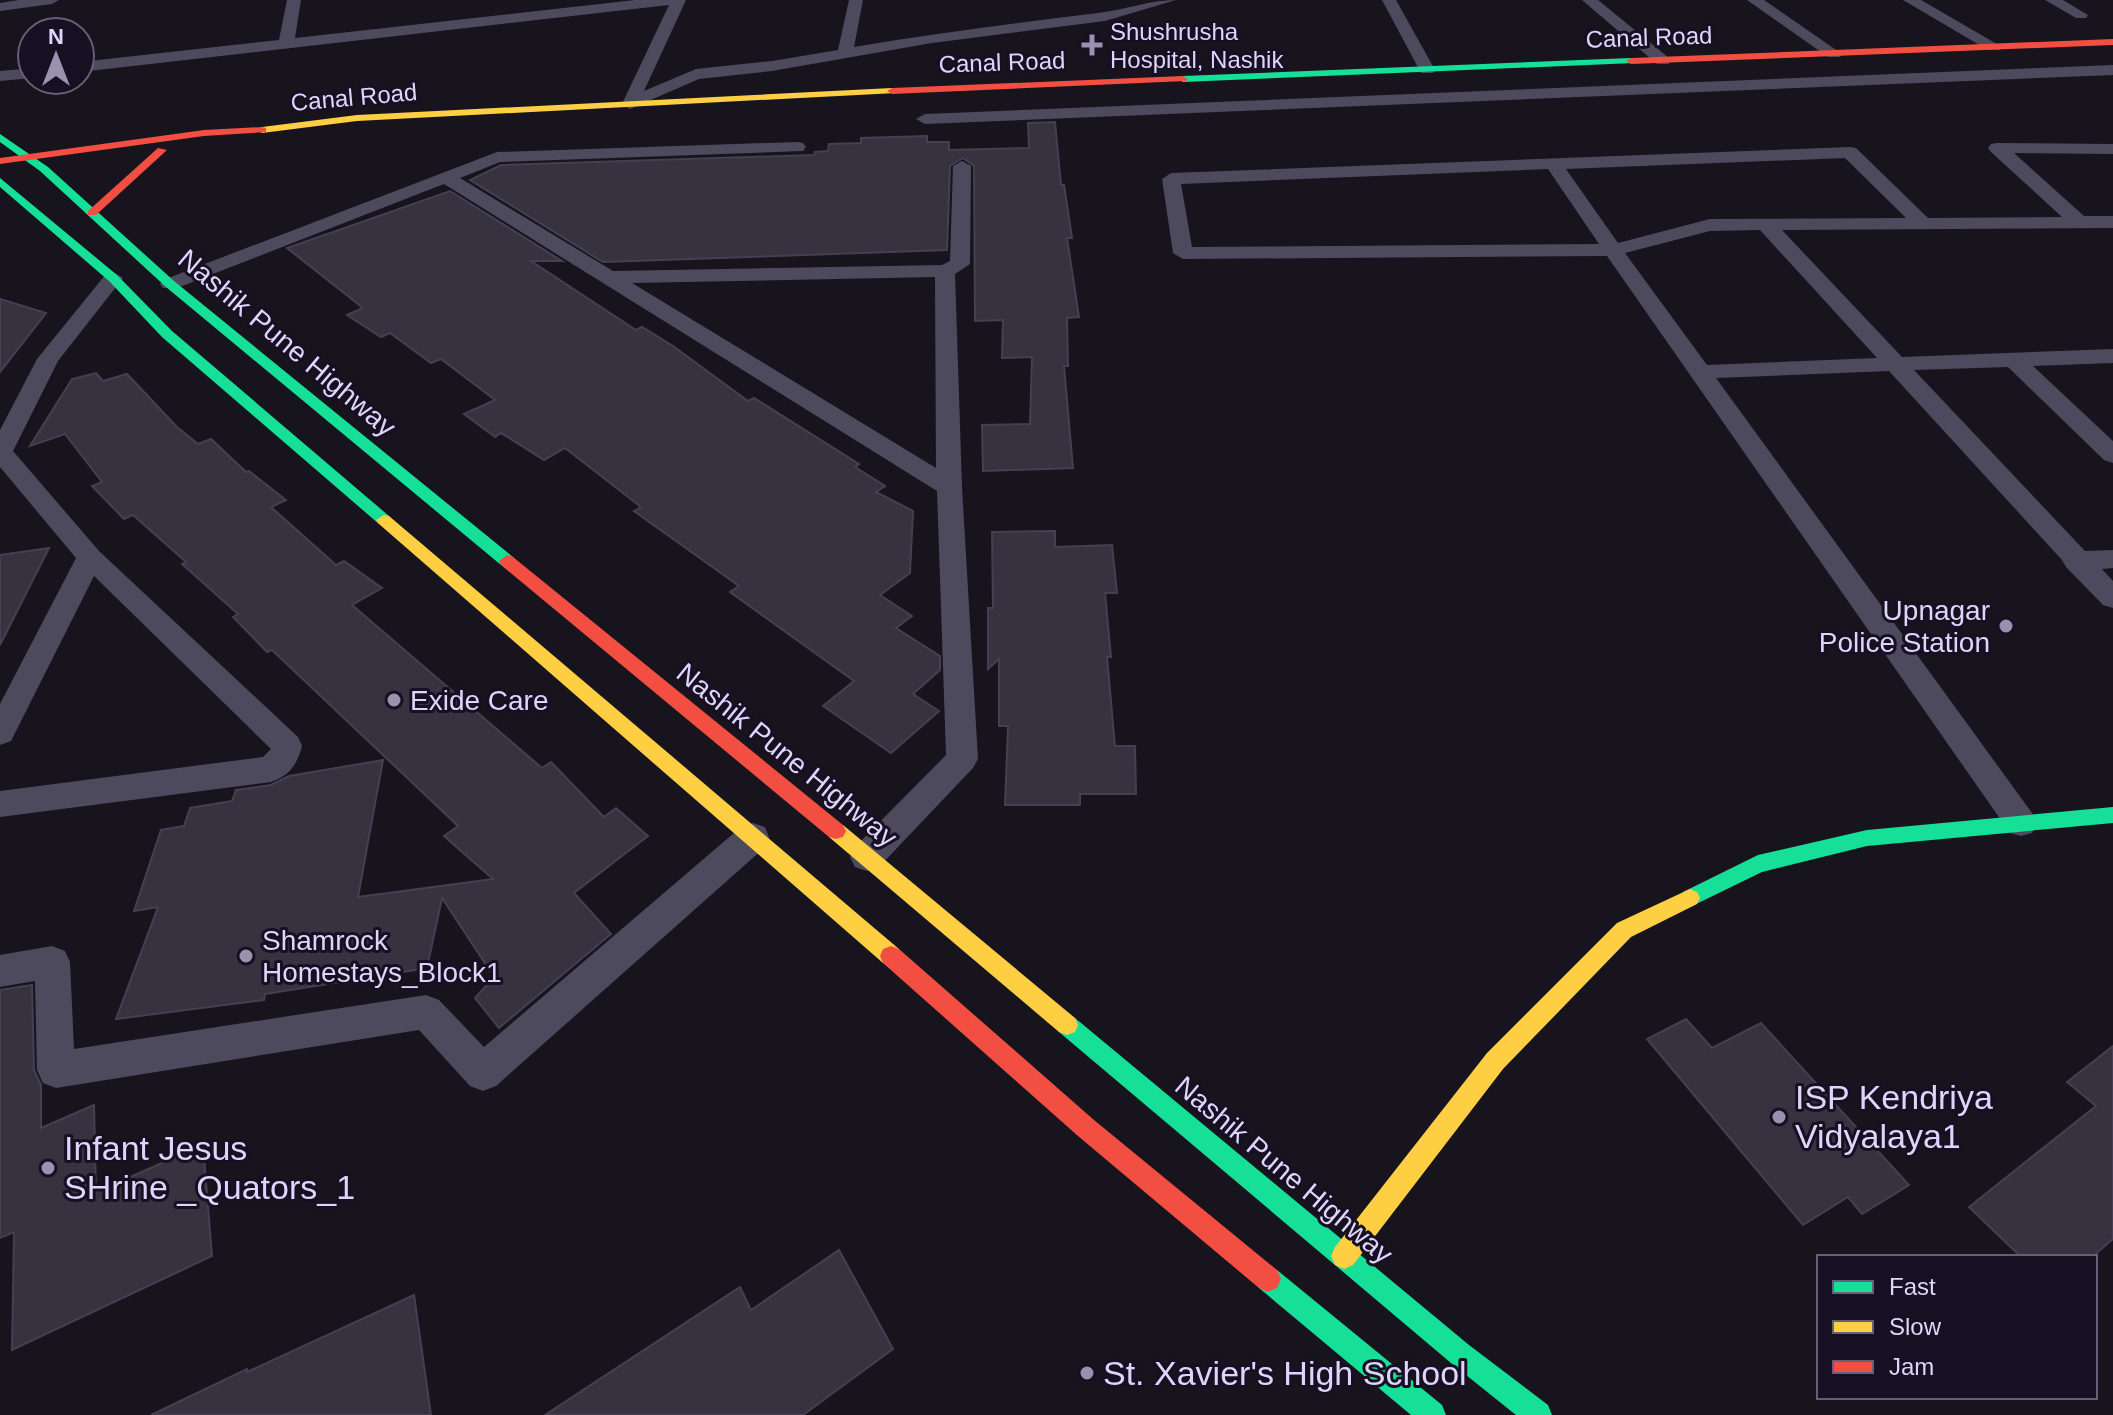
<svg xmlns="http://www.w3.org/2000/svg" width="2113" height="1415" font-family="Arial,sans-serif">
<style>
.building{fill:#373240;stroke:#454051;stroke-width:2}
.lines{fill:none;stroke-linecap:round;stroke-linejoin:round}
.street{fill:#4d4a5e;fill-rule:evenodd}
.fast{fill:#16e098;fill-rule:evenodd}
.slow{fill:#ffcf43;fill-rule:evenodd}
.jam{fill:#f24e42;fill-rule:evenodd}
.poi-dot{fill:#9991ae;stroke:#161022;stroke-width:3}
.labels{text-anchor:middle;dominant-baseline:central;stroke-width:6;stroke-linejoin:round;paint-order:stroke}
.far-poi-label{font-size:24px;fill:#dfd5fb;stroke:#161022;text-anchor:start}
.far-street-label{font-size:24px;fill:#dfd5fb;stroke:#161022}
.street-label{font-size:28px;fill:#dfd5fb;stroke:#161022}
.poi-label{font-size:28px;fill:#dfd5fb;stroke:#161022;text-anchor:start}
.near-poi-label{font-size:34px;fill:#dfd5fb;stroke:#161022;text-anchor:start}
</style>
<rect width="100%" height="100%" fill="#17141e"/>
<g class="building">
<polygon points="1055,122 1061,185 1064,185 1072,238 1067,238 1079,317 1067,318 1068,366 1064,366 1073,468 983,471 982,425 1030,424 1032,357 1002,358 1003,320 975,321 974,166 963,158 950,166 947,250 603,262 470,180 501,165 814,155 815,152 828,151 829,144 861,143 861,138 927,136 927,142 949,142 949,150 1029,148 1028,123"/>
<polygon points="450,191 562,261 531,261 636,330 642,327 673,346 748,401 754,398 859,464 855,467 885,486 876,492 913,511 910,573 880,595 912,616 896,628 940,656 940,670 913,694 939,711 891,753 823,706 854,681 730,592 739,586 634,511 641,507 565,448 544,460 501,433 495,437 464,414 495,400 441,359 431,363 390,333 381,337 347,315 363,308 287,248"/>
<polygon points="0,299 46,313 0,372"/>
<polygon points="96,373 103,381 127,374 177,427 198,444 211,439 246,472 249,471 286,500 271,507 336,565 344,561 382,588 352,605 542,768 551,762 604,817 616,808 648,836 574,893 611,934 499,1028 475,998 494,977 442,898 427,968 265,994 264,1000 116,1019 158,907 134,911 161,830 184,826 190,808 232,801 236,790 271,785 289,776 383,760 358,897 493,879 444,836 458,826 272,650 267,652 233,617 238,614 182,564 186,562 133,515 124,519 92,486 102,482 65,434 30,446 72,379"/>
<polygon points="1055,531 1055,547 1112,545 1117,593 1105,593 1111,657 1107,657 1115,746 1135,746 1136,794 1080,794 1080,805 1005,805 1008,726 999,726 999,659 988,669 988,608 993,608 992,532"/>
<polygon points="49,548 0,645 0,555"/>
<polygon points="32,985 34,1070 41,1085 41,1128 94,1105 96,1192 203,1145 212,1256 12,1350 14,1232 0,1238 0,990"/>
<polygon points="1686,1019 1712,1048 1761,1023 1909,1185 1862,1214 1848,1197 1803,1225 1647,1039"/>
<polygon points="2113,1046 2113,1239 2092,1257 2021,1257 1969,1207 2096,1106 2067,1082"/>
<polygon points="839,1250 893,1349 803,1415 545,1415 740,1287 751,1310"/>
<polygon points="414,1295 431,1415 151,1415 247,1369 247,1372"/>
</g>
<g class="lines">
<g class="street">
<polygon points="19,0 59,0 52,4 0,11 0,3"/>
<path d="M287,0H301L295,38L635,0H686L644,91L696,69L772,61L838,50L849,0H863L854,47C935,33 1016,23 1098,13C1125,10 1149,0 1176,0L1105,21L932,43L772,71L699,79L630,109L622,104L669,5L80,72V62L279,40Z"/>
<polygon points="1382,0 1396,0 1435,70 1433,73 1421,73"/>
<polygon points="1582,0 1598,0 1669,58 1669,64 1657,64"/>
<polygon points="1747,0 1764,0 1842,54 1840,57 1828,57"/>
<polygon points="1903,0 1921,0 2002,47 2000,50 1988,50"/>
<polygon points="2045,0 2063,0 2088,15 2086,18 2076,18"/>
<polygon points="2113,65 2113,75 925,124 916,119 925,114"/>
<polygon points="32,68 32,78 0,81 0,71"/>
<path d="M797,142L803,143L806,147L803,151L500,162L460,178L613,271L942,265L950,261L953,166L962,161L971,166L970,264L955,274L962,487L978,759L973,768L879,867L867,871L855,867L850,857L855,847L946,755L937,491L444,184L177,288H163L160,284L163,280L497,152ZM935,277L936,468L632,283Z"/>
<path d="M1997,143L2113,144V154L2014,153L2084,216H2113V228L1782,230L1902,357L2113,349V363L2033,366L2113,441V463L2104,460L2008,367L1914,370L2085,551L2113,550V568L2102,569L2113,581V608L2103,605L2066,567L2062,560L1889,371L1716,378L2032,813L2037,823L2032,833L2021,836L2010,833L1607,256L1183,259L1173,253L1162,179L1171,173L1850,147L1856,148L1928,218L2062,217L1991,152L1988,148L1991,144ZM1845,158L1906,218L1710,219L1618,243L1566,169ZM1548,169L1599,244L1192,247L1181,184ZM1760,230L1877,358L1707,365L1625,253L1710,231Z"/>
<path d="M113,272L123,278L58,361L13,451L99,551L298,737L302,746C297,765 290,775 271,782L0,817V791L263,757L271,749L94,576L11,741L0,745V704L76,558L0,467V430L37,359L106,274Z"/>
<polygon points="753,823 765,827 769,837 765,847 496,1086 483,1091 470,1086 419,1030 56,1088 43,1083 37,1070 35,981 0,987 0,955 52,946 65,951 70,962 74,1049 426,995 439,1000 484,1047 741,827"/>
</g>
<g class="fast">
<polygon points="1631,58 1634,59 1634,63 1183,82 1178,79 1183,76"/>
<polygon points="0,134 48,167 174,281 513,557 515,561 513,565 501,565 166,287 40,171 0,142"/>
<polygon points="0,178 117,275 172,331 389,516 392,520 389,524 379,524 162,337 109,281 0,187"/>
<polygon points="2113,807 2113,823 1867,846 1762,872 1690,907 1683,904 1680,898 1683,892 1758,855 1867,830"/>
<polygon points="1067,1015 1075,1018 1469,1345 1548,1405 1552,1415 1516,1415 1451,1363 1059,1032 1056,1025 1059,1018"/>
<polygon points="1268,1266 1277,1270 1442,1405 1446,1415 1411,1415 1259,1288 1255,1279 1259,1270"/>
</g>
<g class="slow">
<polygon points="892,88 896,89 896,93 357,121 262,133 257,130 262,127 357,115"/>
<polygon points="384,515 389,516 899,949 902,956 899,963 891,966 883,963 379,524 376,520"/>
<polygon points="836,823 843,825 1075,1018 1078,1025 1075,1032 1067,1035 1059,1032 829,837 826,831 829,825"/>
<polygon points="1690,889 1697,892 1700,898 1697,904 1631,937 1503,1069 1353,1265 1344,1269 1335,1265 1331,1256 1335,1247 1487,1053 1617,923"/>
</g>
<g class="jam">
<polygon points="2113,39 2113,45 1631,64 1626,61 1631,58"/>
<polygon points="1183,76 1188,79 1186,81 892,94 887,91 892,88"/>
<polygon points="262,127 266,128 266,132 204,136 0,164 0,158 204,130"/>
<polygon points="158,148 167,150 96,215 88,215 88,211"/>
<polygon points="507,555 513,557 843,825 846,831 843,837 836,839 829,837 501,565 499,561"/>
<polygon points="891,946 899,949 1094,1120 1277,1270 1281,1279 1277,1288 1268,1292 1259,1288 1078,1136 883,963 880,956 883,949"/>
</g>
</g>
<g class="poi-dot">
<path d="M1088 33h8v8h8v8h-8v8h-8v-8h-8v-8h8z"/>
<circle cx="2006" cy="626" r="8"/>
<circle cx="394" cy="700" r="8"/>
<circle cx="246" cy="956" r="8"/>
<circle cx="1779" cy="1117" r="8"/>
<circle cx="48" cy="1168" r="8"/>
<circle cx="1087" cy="1373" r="8"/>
</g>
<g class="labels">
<g class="far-poi-label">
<text x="1110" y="31">Shushrusha<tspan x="1110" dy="28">Hospital, Nashik</tspan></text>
</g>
<g class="far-street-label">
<text transform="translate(1649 37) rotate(-2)">Canal Road</text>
<text transform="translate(1002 62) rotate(-2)">Canal Road</text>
<text transform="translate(354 97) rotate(-5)">Canal Road</text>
</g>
<g class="street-label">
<text transform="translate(287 343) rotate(40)">Nashik Pune Highway</text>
<text transform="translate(787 755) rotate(39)">Nashik Pune Highway</text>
<text transform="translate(1284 1170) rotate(40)">Nashik Pune Highway</text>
</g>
<g class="poi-label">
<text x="1990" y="610" text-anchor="end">Upnagar<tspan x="1990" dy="32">Police Station</tspan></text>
<text x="410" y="700">Exide Care</text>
<text x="262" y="940">Shamrock<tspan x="262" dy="32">Homestays_Block1</tspan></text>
</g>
<g class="near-poi-label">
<text x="1795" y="1097">ISP Kendriya<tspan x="1795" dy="39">Vidyalaya1</tspan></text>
<text x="64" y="1148">Infant Jesus<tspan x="64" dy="39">SHrine _Quators_1</tspan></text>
<text x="1103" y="1373">St. Xavier's High School</text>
</g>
</g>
<rect x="1817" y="1255" width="280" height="144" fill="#161022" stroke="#665f79" stroke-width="2"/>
<rect x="1833" y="1281" width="40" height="12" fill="#16e098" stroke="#665f79" stroke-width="2"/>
<text x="1889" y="1295" font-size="24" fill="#dfd5fb">Fast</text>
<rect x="1833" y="1321" width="40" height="12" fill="#ffcf43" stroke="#665f79" stroke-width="2"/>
<text x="1889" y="1335" font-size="24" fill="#dfd5fb">Slow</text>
<rect x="1833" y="1361" width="40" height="12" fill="#f24e42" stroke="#665f79" stroke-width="2"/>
<text x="1889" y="1375" font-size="24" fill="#dfd5fb">Jam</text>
<g transform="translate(56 56)"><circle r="38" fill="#161022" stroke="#665f79" stroke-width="2"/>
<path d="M0-6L14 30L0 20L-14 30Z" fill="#9991ae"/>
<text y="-12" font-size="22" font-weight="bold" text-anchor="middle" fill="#dfd5fb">N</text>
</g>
</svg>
